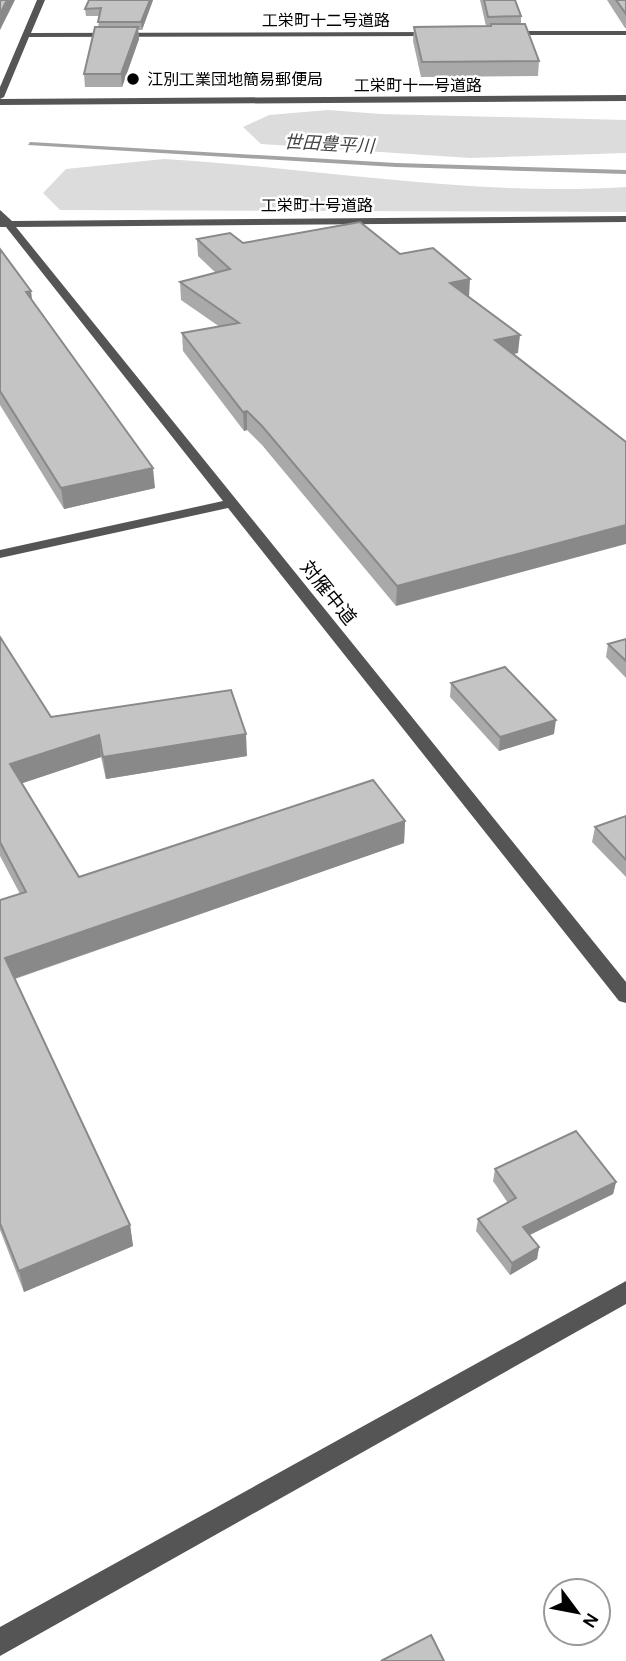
<svg xmlns="http://www.w3.org/2000/svg" width="626" height="1661" font-family="Karla,'Noto Sans JP',sans-serif">
<style>
.green{fill:#dcdcdc}
.lines{fill:none;stroke-linecap:round;stroke-linejoin:round}
.stream{fill:#a3a3a3;fill-rule:evenodd}
.minor{fill:#555;fill-rule:evenodd}
.wall{fill:#a9a9a9}
.shaded-wall{fill:#898989}
.building{fill:#c4c4c4;stroke:#898989;stroke-width:2}
.poi-dot{fill:#000;stroke:#fff;stroke-width:2.5}
.labels{text-anchor:middle;dominant-baseline:central;stroke-width:5;stroke-linejoin:round;paint-order:stroke}
.far-street-label{font-size:16px;fill:#000;stroke:#fff}
.far-poi-label{font-size:16px;fill:#000;stroke:#fff;text-anchor:start}
.far-water-label{font-size:18px;font-style:italic;fill:#444;stroke:#fff}
.street-label{font-size:19px;fill:#000;stroke:#fff}
</style>
<rect width="100%" height="100%" fill="#fff"/>
<g class="green">
<polygon points="328,110 381,114 626,120 626,153 470,158 261,144 243,127 269,115"/>
<path d="M164,159C318,168 472,197 626,187V212L60,210L43,193L66,169Z"/>
</g>
<g class="lines">
<polygon class="stream" points="30,142 396,163 626,170 626,174 396,167 28,145"/>
<g class="minor">
<polygon points="37,0 45,0 31,33 437,32 441,34 437,36 29,37 4,97 0,99 626,95 626,101 0,105 0,87"/>
<polygon points="504,31 626,31 626,35 507,35"/>
<polygon points="0,210 12,221 626,216 626,222 16,227 626,982 626,1003 619,1001 228,508 0,558 0,550 223,501 6,227 0,227"/>
<polygon points="626,1281 626,1304 0,1656 0,1627"/>
</g>
</g>
<g class="wall">
<polygon points="153,0 142,30 138,30 139,39 122,87 85,87 84,74 98,27 100,16 86,16 85,9"/>
<polygon points="480,0 515,0 521,16 521,24 539,61 538,76 421,77 413,41 414,27 486,26"/>
<polygon points="607,0 626,0 626,28 625,28"/>
<polygon points="197,239 400,254 469,297 518,353 513,354 396,606 262,445 247,430 244,431 183,351 182,333 220,327 181,300 180,282 216,273 198,256"/>
<polygon points="0,249 31,291 32,301 155,488 64,509 0,405"/>
<polygon points="0,637 51,717 247,756 106,779 101,757 22,783 79,877 405,821 404,843 15,979 130,1225 133,1246 24,1292 0,1230 0,900 20,894 0,856"/>
<polygon points="626,639 626,678 606,657 608,644"/>
<polygon points="451,683 554,734 499,751 450,697"/>
<polygon points="626,816 626,877 592,842 595,827"/>
<polygon points="495,1169 616,1182 613,1194 530,1235 539,1247 537,1259 510,1275 476,1231 478,1219 508,1203 493,1181"/>
</g>
<g class="shaded-wall">
<polygon points="7,0 15,0 0,30 0,14"/>
<polygon points="150,0 153,0 142,30 141,22"/>
<polygon points="138,27 139,39 122,87 121,74"/>
<polygon points="470,279 469,297 450,283"/>
<polygon points="31,291 33,310 26,292"/>
<polygon points="520,335 518,353 494,358 495,340"/>
<polygon points="247,411 247,430 244,431 243,412"/>
<polygon points="153,468 155,488 64,509 61,488"/>
<polygon points="626,525 626,544 396,606 397,586"/>
<polygon points="556,720 554,734 499,751 500,737"/>
<polygon points="246,734 247,756 106,779 103,757"/>
<polygon points="99,735 101,757 14,786 10,764"/>
<polygon points="405,821 404,843 10,980 5,958"/>
<polygon points="616,1182 613,1194 521,1239 523,1227"/>
<polygon points="130,1225 133,1246 24,1292 19,1271"/>
<polygon points="539,1247 537,1259 510,1275 512,1263"/>
</g>
<g class="building">
<polygon points="0,0 7,0 0,14"/>
<polygon points="89,0 150,0 141,22 98,22 101,8 85,9"/>
<polygon points="484,0 515,0 521,16 488,17"/>
<polygon points="616,0 626,0 626,14"/>
<polygon points="491,24 525,24 539,61 422,62 414,27 491,26"/>
<polygon points="95,27 138,27 121,74 84,74"/>
<polygon points="360,222 400,254 433,248 470,279 450,283 520,335 495,340 626,442 626,525 397,586 262,426 247,411 243,412 182,333 239,323 180,282 230,269 197,239 230,233 243,243"/>
<polygon points="0,249 31,291 26,292 153,468 61,488 0,391"/>
<polygon points="0,637 51,717 231,690 246,734 103,757 99,735 10,764 79,877 373,780 405,821 5,958 130,1225 19,1271 0,1223 0,900 26,892 0,842"/>
<polygon points="626,639 626,661 608,644"/>
<polygon points="505,667 556,720 500,737 451,683"/>
<polygon points="626,816 626,860 595,827"/>
<polygon points="576,1131 616,1182 523,1227 539,1247 512,1263 478,1219 516,1198 495,1169"/>
<polygon points="431,1635 444,1661 381,1661"/>
</g>
<circle class="poi-dot" cx="133" cy="79" r="7"/>
<g class="labels">
<g class="far-street-label">
<text x="326" y="20">工栄町十二号道路</text>
<text x="418" y="85">工栄町十一号道路</text>
<text x="317" y="205">工栄町十号道路</text>
</g>
<g class="far-poi-label">
<text x="147" y="79">江別工業団地簡易郵便局</text>
</g>
<g class="far-water-label">
<text transform="translate(329 144) rotate(3)">世田豊平川</text>
</g>
<g class="street-label">
<text transform="translate(328 593) rotate(51)">対雁中道</text>
</g>
</g>
<g transform="translate(577 1612) rotate(122)"><circle r="33" fill="#ffffff" stroke="#999999" stroke-width="2"/>
<path d="M0-5L12 26L0 18L-12 26Z" fill="#000000"/>
<text y="-10" font-size="19" font-weight="bold" text-anchor="middle" fill="#000000">N</text>
</g>
</svg>
